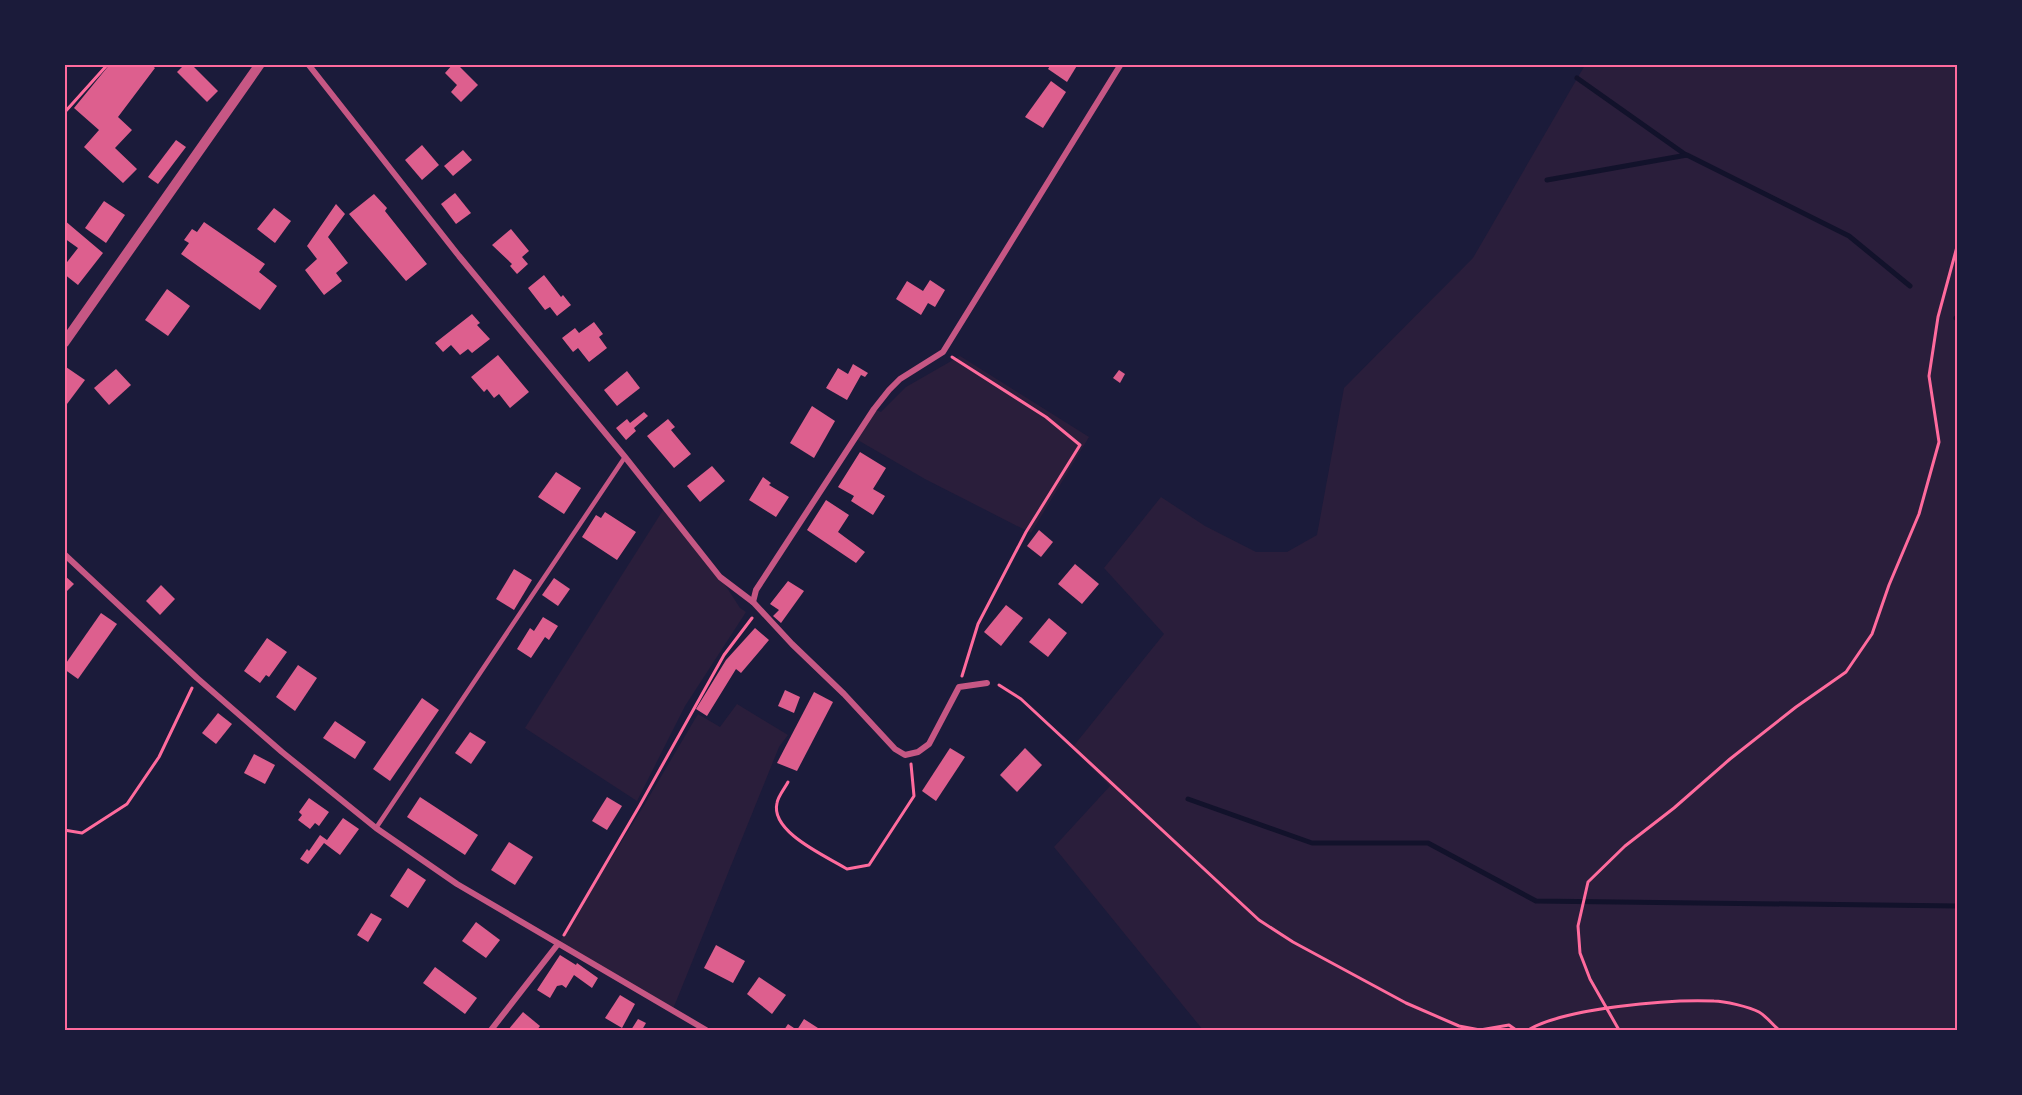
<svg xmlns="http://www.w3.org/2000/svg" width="2022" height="1095" font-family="Merriweather,serif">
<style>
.green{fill:#2a1e3b}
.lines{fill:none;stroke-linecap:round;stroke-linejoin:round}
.stream{stroke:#12122b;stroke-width:5}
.building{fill:#dd5f8e}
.path{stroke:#ff6b9d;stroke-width:3}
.service{stroke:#c65784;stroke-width:4.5}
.minor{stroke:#c65784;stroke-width:6}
.tertiary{stroke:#c65784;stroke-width:10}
.neatline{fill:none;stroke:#ff6b9d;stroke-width:2}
</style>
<rect width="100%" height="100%" fill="#1b1b3a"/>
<g class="green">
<polygon points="1585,65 1957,65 1957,1030 1203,1030 1054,847 1110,786 1072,748 1164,634 1104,568 1161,497 1205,526 1256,552 1287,552 1317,535 1344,388 1473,258"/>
<polygon points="960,356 1089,437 1031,533 925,479 856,439 874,409 881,412 906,387"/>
<polygon points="665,507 720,577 740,608 746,612 685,706 637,801 525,728"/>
<polygon points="737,704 788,735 779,747 673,1009 558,944 643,807 698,714 720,727"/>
</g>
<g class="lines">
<g class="stream">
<polyline points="1577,78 1686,155"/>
<polyline points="1547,180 1687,155 1849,236 1910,286"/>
<polyline points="1956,318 1958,319"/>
<polyline points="1188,799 1312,843 1428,843 1536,901 1958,906"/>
</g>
</g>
<g class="building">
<polygon points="110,64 150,64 155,68 118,117 132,130 115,148 137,169 123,183 84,147 99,130 74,108"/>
<polygon points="185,64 191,64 218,91 207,102 177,72"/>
<polygon points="453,64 457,64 478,85 461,102 451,92 457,85 445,73"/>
<polygon points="1051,64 1078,64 1067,82 1048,69"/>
<polygon points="1051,81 1066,92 1043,128 1025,117"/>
<polygon points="176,140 186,147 158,184 148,177"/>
<polygon points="422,145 439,165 422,180 405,160"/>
<polygon points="463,150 472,160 453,176 444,166"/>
<polygon points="455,193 471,213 456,224 441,204"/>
<polygon points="374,194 387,208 385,211 427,264 406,281 349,214"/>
<polygon points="104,201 125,215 106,243 85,228"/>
<polygon points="336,204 345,214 328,237 348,263 336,273 342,281 324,295 305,270 317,259 307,246"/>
<polygon points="274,208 291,221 275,243 257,229"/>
<polygon points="64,220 103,253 78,285 64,274 64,266 78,248 64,238"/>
<polygon points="204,222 265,264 259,272 277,286 260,310 181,254 189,243 184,240 192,229 197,232"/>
<polygon points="511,229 529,251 522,257 528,264 517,274 510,266 512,264 492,245"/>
<polygon points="544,275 561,297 563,295 571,305 557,316 550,307 545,310 528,288"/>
<polygon points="930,280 945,290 935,307 928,303 921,315 896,299 907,281 923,291"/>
<polygon points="167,289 190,306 168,336 145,320"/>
<polygon points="472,314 480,323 477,325 490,339 472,353 468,349 460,355 451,345 443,352 435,343"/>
<polygon points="594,322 603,334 599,337 607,348 589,362 578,348 573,352 562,338 575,328 579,333"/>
<polygon points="498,355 529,392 510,408 499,394 494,398 487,389 484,392 471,377"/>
<polygon points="853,364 868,373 865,377 861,375 847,400 826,388 838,368 848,374"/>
<polygon points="66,367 85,380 64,408 64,370"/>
<polygon points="116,369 131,385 109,405 94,388"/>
<polygon points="1119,370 1125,374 1120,383 1113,378"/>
<polygon points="627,371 640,388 617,406 604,390"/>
<polygon points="812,406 835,421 814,458 790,443"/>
<polygon points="644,412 648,416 634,428 636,431 626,440 616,428 627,419 630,423"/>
<polygon points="668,419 675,427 671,430 691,454 674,468 647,436"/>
<polygon points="860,452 886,468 873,489 885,496 873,515 851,501 854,496 838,487"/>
<polygon points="712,466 725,481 700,502 687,486"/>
<polygon points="556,472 581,488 564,514 538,497"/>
<polygon points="763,477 771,483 769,485 789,497 776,517 749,500"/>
<polygon points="826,500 849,515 838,532 865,552 856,563 807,530"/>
<polygon points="605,512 636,532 617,560 582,537 596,515 601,518"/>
<polygon points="1039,530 1053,542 1041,557 1027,546"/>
<polygon points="1075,564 1099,584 1082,604 1058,584"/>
<polygon points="514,569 532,580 514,610 496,599"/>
<polygon points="64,575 74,584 64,594"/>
<polygon points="554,578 570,589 558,606 542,595"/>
<polygon points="788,581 804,591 781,623 773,616 779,610 770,604"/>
<polygon points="161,585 175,599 160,615 146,601"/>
<polygon points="1006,605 1023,618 1001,646 984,632"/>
<polygon points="101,613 117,624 78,679 64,669 64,666"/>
<polygon points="543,617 558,626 549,640 545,637 531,658 517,649 530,628 534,631"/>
<polygon points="1049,618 1067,633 1048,657 1029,642"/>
<polygon points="755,628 769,640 741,673 736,669 707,716 696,709 726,660"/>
<polygon points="267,638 287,652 269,677 266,675 260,683 244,671"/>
<polygon points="298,665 317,678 295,711 276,697"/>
<polygon points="785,690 800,697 794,713 778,706"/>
<polygon points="814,692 833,702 797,771 777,763"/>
<polygon points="422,698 439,710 390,781 373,769"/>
<polygon points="218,713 232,724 216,744 202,733"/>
<polygon points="335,721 366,742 355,759 323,738"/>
<polygon points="470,732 486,742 471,764 455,753"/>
<polygon points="950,748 965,757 936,801 922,791"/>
<polygon points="1025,748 1042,765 1017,792 1000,775"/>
<polygon points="254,754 275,765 265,784 244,773"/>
<polygon points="420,797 478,835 465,855 407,817"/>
<polygon points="607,797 622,806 607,830 592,821"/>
<polygon points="309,798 329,812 319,826 315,823 310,829 298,820 302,815 299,812"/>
<polygon points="343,818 359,829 340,855 324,843 308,864 300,859 307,849 309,851 320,835 327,840"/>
<polygon points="509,842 533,857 515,885 491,870"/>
<polygon points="408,868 426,880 408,908 390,896"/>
<polygon points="371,913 382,919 368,942 357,935"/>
<polygon points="476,922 500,940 486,958 462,941"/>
<polygon points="716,945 745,961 733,983 704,968"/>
<polygon points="560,955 576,965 577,963 598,978 592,988 574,975 566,988 562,985 557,986 550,998 537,990"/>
<polygon points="435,967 477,998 465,1014 423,983"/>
<polygon points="759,977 786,995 772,1014 747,994"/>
<polygon points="620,995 635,1004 622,1028 605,1018"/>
<polygon points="523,1012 540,1026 537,1030 508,1030"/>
<polygon points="638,1019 646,1023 642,1030 631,1030"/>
<polygon points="804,1019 818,1028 817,1030 784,1030 788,1024 797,1030"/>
</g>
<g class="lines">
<g class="path">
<polyline points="64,113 108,64"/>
<polyline points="952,357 1046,417 1080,445 1026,532 978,624 962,676"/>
<polyline points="999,685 1021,699 1259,920 1293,942 1406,1003 1459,1026 1480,1030 1509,1025 1516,1030"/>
<path d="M788,782C785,788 778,796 777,803C770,832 826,856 847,869L869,865L914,796L911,764"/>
<polyline points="64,830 82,833 127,804 159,757 192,688"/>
<polyline points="564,935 640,805 724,655 752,618"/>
<path d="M1528,1030C1565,1008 1670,999 1714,1001C1724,1001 1750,1007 1759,1012C1766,1016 1773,1025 1779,1030"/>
<polyline points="1619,1030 1590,979 1580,953 1578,926 1588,882 1625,846 1674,808 1730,759 1796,707 1846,672 1872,634 1889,585 1919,514 1939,442 1929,376 1938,317 1958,243"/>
</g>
<polyline class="service" points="376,828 625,457"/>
<g class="minor">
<polyline points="308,64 459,256 625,457 720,577 753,602 792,644 844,694 895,749 905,755 918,752 929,744 959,687 987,683"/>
<polyline points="64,554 197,678 282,752 376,828 457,884 706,1030"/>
<polyline points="753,602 756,590 874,409 889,390 900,379 943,352 1121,64"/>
<polyline points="491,1030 558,944"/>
</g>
<polyline class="tertiary" points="64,343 260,64"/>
</g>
<rect width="2022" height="1095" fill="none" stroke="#1b1b3a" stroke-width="132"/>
<rect x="66" y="66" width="1890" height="963" class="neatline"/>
</svg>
